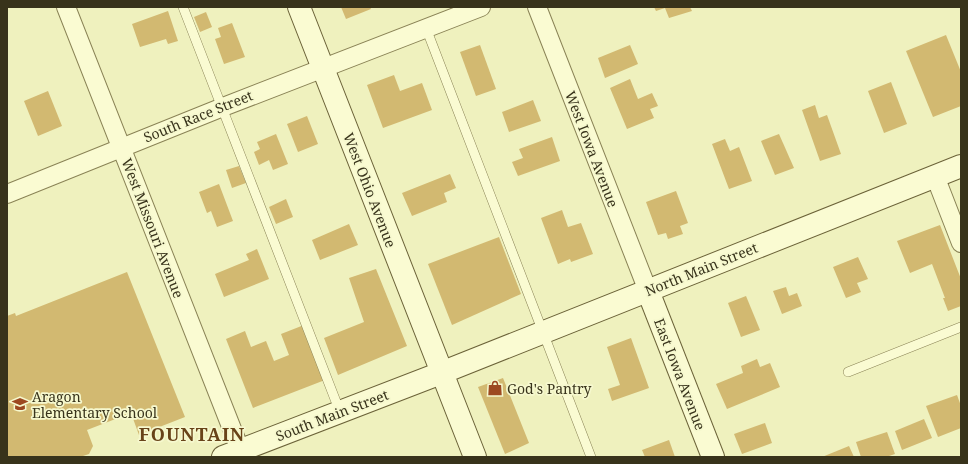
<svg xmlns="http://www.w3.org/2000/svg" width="968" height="464" font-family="'Noto Serif',serif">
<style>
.building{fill:#d2b971}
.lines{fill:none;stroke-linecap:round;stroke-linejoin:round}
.lane-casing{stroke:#8a8356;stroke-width:10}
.street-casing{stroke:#8a8356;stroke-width:20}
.secondary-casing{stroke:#6c6339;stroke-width:24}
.lane{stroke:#fafbd2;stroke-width:9}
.street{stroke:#fafbd2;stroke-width:18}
.secondary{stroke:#fafbd2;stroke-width:22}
.labels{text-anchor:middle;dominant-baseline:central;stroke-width:3.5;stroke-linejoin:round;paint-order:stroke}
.street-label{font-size:14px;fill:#38331b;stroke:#f6f8ce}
.poi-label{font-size:14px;fill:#38331b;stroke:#f6f8ce;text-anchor:start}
.district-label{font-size:18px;font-weight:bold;letter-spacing:1px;fill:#684318;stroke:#f6f8ce}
</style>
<rect width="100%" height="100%" fill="#eff1be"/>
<g class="building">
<polygon points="341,7 370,7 371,9 346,19"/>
<polygon points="654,7 690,7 692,11 669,18 665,8 656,11"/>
<polygon points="168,11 178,41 168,44 166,39 140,47 132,24"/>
<polygon points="206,12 212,27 200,32 194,17"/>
<polygon points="232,23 245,57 224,64 215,39 221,37 218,28"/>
<polygon points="946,35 961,72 961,106 933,117 906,51"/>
<polygon points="480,45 496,89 476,96 460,52"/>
<polygon points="630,45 638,64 605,78 598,58"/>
<polygon points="394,75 400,91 422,83 432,110 383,128 367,85"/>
<polygon points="630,79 638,99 652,93 658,106 650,109 654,118 627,129 610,88"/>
<polygon points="891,82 907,124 884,133 868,91"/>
<polygon points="48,91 62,126 38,136 24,101"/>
<polygon points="533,100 541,121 509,132 502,112"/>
<polygon points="815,105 819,118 827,115 841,154 820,161 802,110"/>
<polygon points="307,116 318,144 298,152 287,124"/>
<polygon points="276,134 288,164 273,170 269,160 259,165 254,152 260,149 257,142"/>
<polygon points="779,134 794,168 775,175 761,141"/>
<polygon points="552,137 560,161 518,176 512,162 523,158 519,149"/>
<polygon points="725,139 730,151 739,147 752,181 729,189 712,144"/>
<polygon points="239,166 246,183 232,188 226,170"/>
<polygon points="450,174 456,188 444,193 447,202 412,216 402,193"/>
<polygon points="219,184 233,221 217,227 211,211 207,213 199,192"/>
<polygon points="676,191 688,223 680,226 683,234 668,239 666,233 658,235 646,202"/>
<polygon points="286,199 293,217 276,224 269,207"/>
<polygon points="562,210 568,227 581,223 593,254 571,262 570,259 558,264 541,218"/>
<polygon points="349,224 358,245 320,260 312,240"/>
<polygon points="940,225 961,279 961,306 948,311 943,298 945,298 932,264 910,273 897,241"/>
<polygon points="499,237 521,294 452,325 428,264"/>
<polygon points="257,249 269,279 224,297 215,274 249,260 246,254"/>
<polygon points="858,257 868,279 857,283 861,292 846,298 833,267"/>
<polygon points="376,269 407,346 338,375 324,338 364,322 349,278"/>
<polygon points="127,272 185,417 139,435 131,413 87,430 93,446 89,454 80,457 7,457 7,316 15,313 16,316"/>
<polygon points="786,287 789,296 797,293 802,306 782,314 773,291"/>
<polygon points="746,296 760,330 741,337 728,303"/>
<polygon points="304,325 325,380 253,408 226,339 245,331 251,347 266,341 274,361 289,355 281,334"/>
<polygon points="631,338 649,388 612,401 608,389 620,385 607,347"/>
<polygon points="757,359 760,367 770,363 780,387 727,409 716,384 743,373 741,366"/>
<polygon points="503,378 529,443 505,454 478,387"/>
<polygon points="957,395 961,406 961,428 938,437 926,406"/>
<polygon points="924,419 932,438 902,450 895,431"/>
<polygon points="765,423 772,443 742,454 734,434"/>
<polygon points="887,432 895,454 886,457 861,457 856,442"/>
<polygon points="669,440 675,457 645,457 642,450"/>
<polygon points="849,446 854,457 822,457"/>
</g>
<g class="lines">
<defs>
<g id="lane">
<polyline points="183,7 340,412"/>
<polyline points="426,28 591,457"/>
<polyline points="848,372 961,327"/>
</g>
<g id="street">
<polyline points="66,7 243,457"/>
<polyline points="537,7 648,291"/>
<polyline points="935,176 961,243"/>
<polyline points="7,194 223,107 481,7"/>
</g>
<g id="secondary">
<polyline points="299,7 475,457"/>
<polyline points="648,291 713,457"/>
<polyline points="223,457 441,373 961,166"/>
</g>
</defs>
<use href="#lane" class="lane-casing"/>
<use href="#street" class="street-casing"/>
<use href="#secondary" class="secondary-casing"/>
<use href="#lane" class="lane"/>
<use href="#street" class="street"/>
<use href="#secondary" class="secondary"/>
</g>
<defs>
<symbol id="shop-bare" viewBox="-9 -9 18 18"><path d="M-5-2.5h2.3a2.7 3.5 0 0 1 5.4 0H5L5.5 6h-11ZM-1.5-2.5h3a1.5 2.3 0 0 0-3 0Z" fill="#9d4921" stroke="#f6f8ce" stroke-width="2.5" paint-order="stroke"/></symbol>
<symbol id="school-bare" viewBox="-9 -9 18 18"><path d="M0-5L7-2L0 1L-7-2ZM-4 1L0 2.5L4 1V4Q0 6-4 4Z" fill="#9d4921" stroke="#f6f8ce" stroke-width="2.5" paint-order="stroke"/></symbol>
</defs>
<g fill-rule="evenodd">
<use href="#shop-bare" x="484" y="377" width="22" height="22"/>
<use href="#school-bare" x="9" y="393" width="22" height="22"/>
</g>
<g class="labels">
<g class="street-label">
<text transform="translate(198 116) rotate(-22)">South Race Street</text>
<text transform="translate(592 149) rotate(69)">West Iowa Avenue</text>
<text transform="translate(370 190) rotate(69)">West Ohio Avenue</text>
<text transform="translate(153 228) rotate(69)">West Missouri Avenue</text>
<text transform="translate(701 269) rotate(-22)">North Main Street</text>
<text transform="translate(680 374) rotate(69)">East Iowa Avenue</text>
<text transform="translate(332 415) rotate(-21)">South Main Street</text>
</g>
<g class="poi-label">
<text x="507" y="388">God's Pantry</text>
<text x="32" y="396">Aragon<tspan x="32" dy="16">Elementary School</tspan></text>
</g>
<g class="district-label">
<text x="192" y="434">FOUNTAIN</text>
</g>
</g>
<rect width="968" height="464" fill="none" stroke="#38331b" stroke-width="16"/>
</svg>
